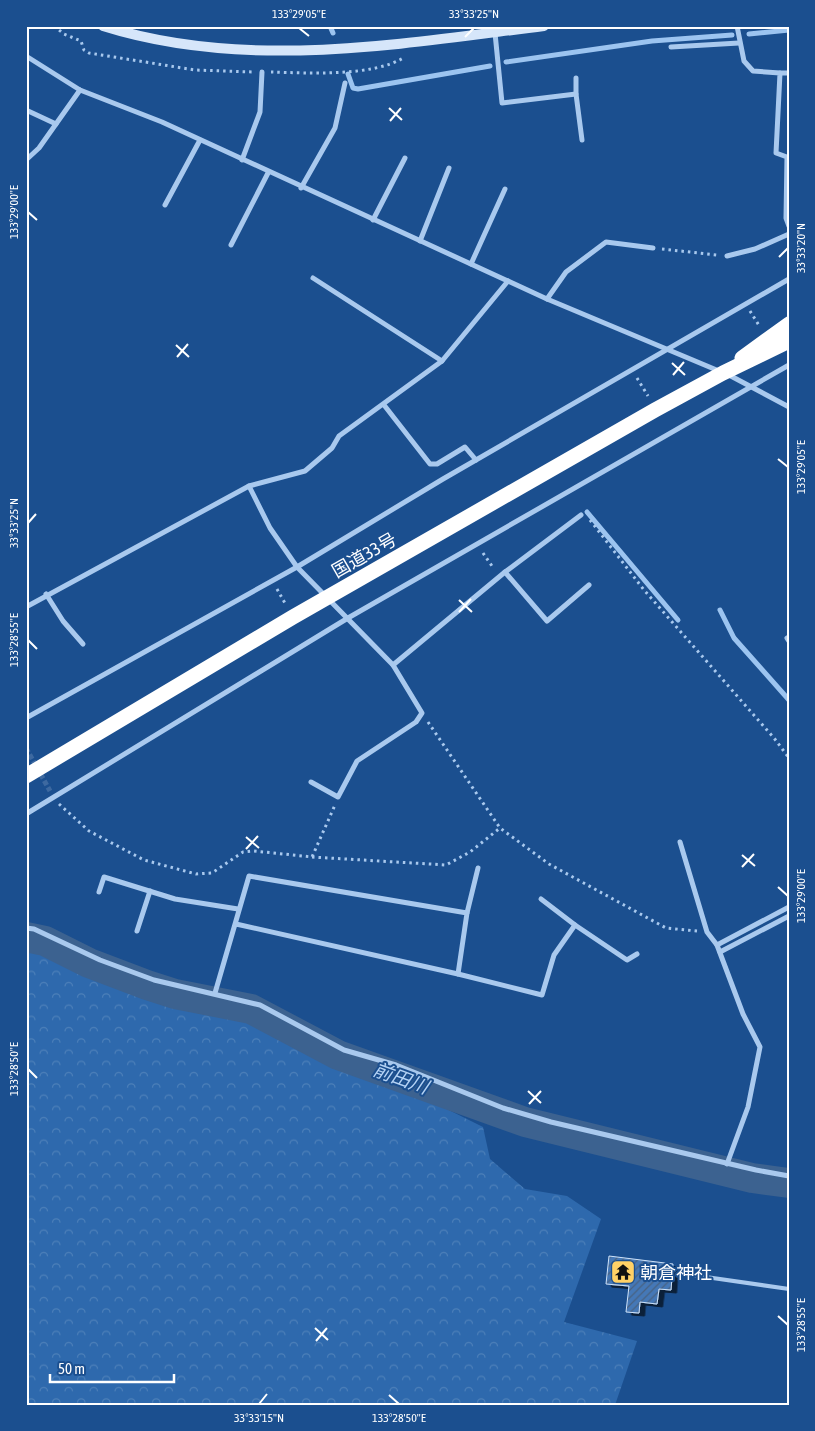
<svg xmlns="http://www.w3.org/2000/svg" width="815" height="1431" font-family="'Asap Condensed','Noto Sans JP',sans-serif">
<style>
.forest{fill:url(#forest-crowns)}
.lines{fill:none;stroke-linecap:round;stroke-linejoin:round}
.stream{stroke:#9cc4f0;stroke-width:5}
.river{stroke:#3c6290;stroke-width:30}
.building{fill:url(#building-hatch);stroke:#cfe3fa;filter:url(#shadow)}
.street-tunnel{stroke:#3d69a0;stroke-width:5;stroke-dasharray:5 2.5;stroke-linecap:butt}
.path{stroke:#a9c9ee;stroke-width:3;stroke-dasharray:2.5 4;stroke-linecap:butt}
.lane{stroke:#a9c9ee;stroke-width:4}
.street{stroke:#a9c9ee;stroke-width:5}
.secondary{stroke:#d6e6fa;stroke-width:10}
.highway{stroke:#fff;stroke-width:15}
.ticks{fill:none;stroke:#fff;stroke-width:2}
.labels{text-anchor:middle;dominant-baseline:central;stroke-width:4;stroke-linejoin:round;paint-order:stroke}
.street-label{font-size:18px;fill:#fff;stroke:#1b4f8f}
.poi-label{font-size:18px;fill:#fff;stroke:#1b4f8f;text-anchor:start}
.water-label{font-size:19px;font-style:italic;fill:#b5d3f5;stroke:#1b4f8f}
.neatline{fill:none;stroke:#fff;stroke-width:2}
.ticks-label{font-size:12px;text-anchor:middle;fill:#fff}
</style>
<defs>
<pattern id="forest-crowns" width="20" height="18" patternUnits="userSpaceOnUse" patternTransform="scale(1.25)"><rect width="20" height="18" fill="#2e69ad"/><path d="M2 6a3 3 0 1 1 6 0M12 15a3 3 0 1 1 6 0" fill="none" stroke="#4d80b9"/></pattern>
<pattern id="building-hatch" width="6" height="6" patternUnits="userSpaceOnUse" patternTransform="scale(1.25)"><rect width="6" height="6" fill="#4478b7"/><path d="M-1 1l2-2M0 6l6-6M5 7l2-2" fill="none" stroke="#486282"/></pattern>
<filter id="shadow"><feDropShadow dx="5.5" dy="3" stdDeviation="0" flood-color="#0009"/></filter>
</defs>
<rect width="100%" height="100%" fill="#1b4f8f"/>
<polygon class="forest" points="26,940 39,943 67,962 168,1001 211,1006 308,1043 364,1068 483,1127 490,1159 525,1189 567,1196 601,1219 564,1322 637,1341 615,1405 26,1405"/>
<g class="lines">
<g class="stream">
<polyline points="330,26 333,33"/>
<polyline points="749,34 789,30"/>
<polyline points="506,62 652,41 732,35"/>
<polyline points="348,74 353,88 358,89 490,66"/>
<polyline points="587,512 678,620"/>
<polyline points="720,610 734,638 789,700"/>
</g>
<polyline class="river" points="26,937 45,941 89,963 147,985 175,994 251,1009 338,1055 525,1122 752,1178 789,1183"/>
</g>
<polygon class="building" points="609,1256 673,1264 671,1290 659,1289 657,1304 640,1302 639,1313 626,1312 629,1286 606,1284"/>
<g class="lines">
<polyline class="street-tunnel" points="26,748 50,791"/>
<g class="path">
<polyline points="54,26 64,34 81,41 84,50 89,53 195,70 253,72"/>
<path d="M271,72C309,73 373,77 405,57"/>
<polyline points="662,249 717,255"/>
<polyline points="750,311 760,327"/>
<polyline points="637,378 648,396"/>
<polyline points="590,520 644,590 774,738 789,758"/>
<polyline points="483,553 494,569"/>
<polyline points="277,589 286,605"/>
<polyline points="428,722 500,828 549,864 666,928 697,931"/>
<polyline points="59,804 89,831 144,860 196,874 212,873 243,852 254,851 312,857 335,805"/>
<polyline points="312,857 446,865 470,852 500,828"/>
</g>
<polyline class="lane" points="685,1274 789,1289"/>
<g class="street">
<polyline points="737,26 744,61 753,71 780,73 776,153 787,157 786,218 789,226"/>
<polyline points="495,33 502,103 576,94"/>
<polyline points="671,47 739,43"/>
<polyline points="26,56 80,90 162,122 547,299 719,371"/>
<polyline points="780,73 789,73"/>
<polyline points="576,78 576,94 582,140"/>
<polyline points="26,110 56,124"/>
<polyline points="26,160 39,148 80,90"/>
<polyline points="242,160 260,112 262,72"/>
<polyline points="301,188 335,128 345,83"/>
<polyline points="165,205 200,140"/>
<polyline points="373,220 405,158"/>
<polyline points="420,241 449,168"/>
<polyline points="231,245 268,173"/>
<polyline points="727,256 755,249 789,234"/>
<polyline points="471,264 505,189"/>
<polyline points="313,278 442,361"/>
<polyline points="547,299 566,272 606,242 653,248"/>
<polyline points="727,374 789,407"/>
<polyline points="384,405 430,464 437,464 465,447 476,460"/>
<polyline points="249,486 270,528 297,567 393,665 505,572 581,515"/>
<polyline points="505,572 547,621 589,585"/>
<polyline points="46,594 63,621 83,644"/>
<polyline points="26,607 249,486 305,471 332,448 339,436 442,361 508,281"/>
<polyline points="787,638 789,641"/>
<polyline points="26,718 297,567 443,479 789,279"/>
<polyline points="311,782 338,797 357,761 416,722 422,713 393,665"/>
<polyline points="26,814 348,618 789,365"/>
<polyline points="680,842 707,932 717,945 743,1014 760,1047 748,1107 727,1164"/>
<polyline points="99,892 104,877 175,899 238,909"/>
<polyline points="541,899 575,925 627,960 637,954"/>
<polyline points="467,913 478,868"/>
<polyline points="26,928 34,929 100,960 154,980 260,1005 344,1050 396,1065 503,1108 551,1122 756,1170 789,1176"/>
<polyline points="137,931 150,891"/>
<polyline points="717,945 789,907"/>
<polyline points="720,952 789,916"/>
<polyline points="458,974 542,995 554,955 575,925"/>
<polyline points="215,993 249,876 467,913 458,974 236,924"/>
</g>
<path class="secondary" d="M103,26C246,71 399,44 544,26"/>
<g class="highway">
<polyline points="742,358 789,324"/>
<polyline points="26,776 293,617 655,410 723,373 789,341"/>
</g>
</g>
<path class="ticks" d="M299,28L309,36M465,37L474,28M389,108L402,120M390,121L401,108M28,212L37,220M779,257L788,248M176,345L189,357M177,357L188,344M672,363L685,375M673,375L684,362M778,459L788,467M28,523L36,514M459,600L472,612M459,612L471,599M28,640L37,649M246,837L259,848M246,849L258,836M742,855L755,866M742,867L754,854M778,887L788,896M28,1069L37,1078M528,1091L541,1103M529,1104L541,1091M778,1316L788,1325M315,1328L328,1340M316,1341L327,1328M389,1395L399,1404M259,1404L267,1394"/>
<defs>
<symbol id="temple-square" viewBox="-11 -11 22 22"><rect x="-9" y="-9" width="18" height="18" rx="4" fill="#ffd166" stroke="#1b4f8f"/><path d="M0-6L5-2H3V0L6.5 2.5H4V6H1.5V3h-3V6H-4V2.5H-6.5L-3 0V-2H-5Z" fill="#111"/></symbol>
</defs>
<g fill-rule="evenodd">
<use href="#temple-square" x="609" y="1258" width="28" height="28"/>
</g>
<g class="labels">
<g class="street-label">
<text transform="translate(364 555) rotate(-30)">国道33号</text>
</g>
<g class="poi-label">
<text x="640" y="1272">朝倉神社</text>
</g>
<g class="water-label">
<text transform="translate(401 1078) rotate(20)">前田川</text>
</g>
</g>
<rect width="815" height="1431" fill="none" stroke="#1b4f8f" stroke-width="55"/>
<path d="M50 1374v8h124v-8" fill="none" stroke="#ffffff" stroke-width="2.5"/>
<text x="58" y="1374" font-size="15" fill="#ffffff" stroke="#1b4f8f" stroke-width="4" paint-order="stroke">50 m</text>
<rect x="28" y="28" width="760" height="1376" class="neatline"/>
<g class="ticks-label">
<text x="299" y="18">133°29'05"E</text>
<text x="474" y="18">33°33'25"N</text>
<text transform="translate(14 212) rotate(-90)" y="4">133°29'00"E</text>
<text transform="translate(801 248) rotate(-90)" y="4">33°33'20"N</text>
<text transform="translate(801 467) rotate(-90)" y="4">133°29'05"E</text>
<text transform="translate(14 523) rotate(-90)" y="4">33°33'25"N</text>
<text transform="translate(14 640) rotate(-90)" y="4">133°28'55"E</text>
<text transform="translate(801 896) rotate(-90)" y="4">133°29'00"E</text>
<text transform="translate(14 1069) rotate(-90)" y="4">133°28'50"E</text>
<text transform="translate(801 1325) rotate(-90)" y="4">133°28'55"E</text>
<text x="259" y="1422">33°33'15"N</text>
<text x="399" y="1422">133°28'50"E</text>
</g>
</svg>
